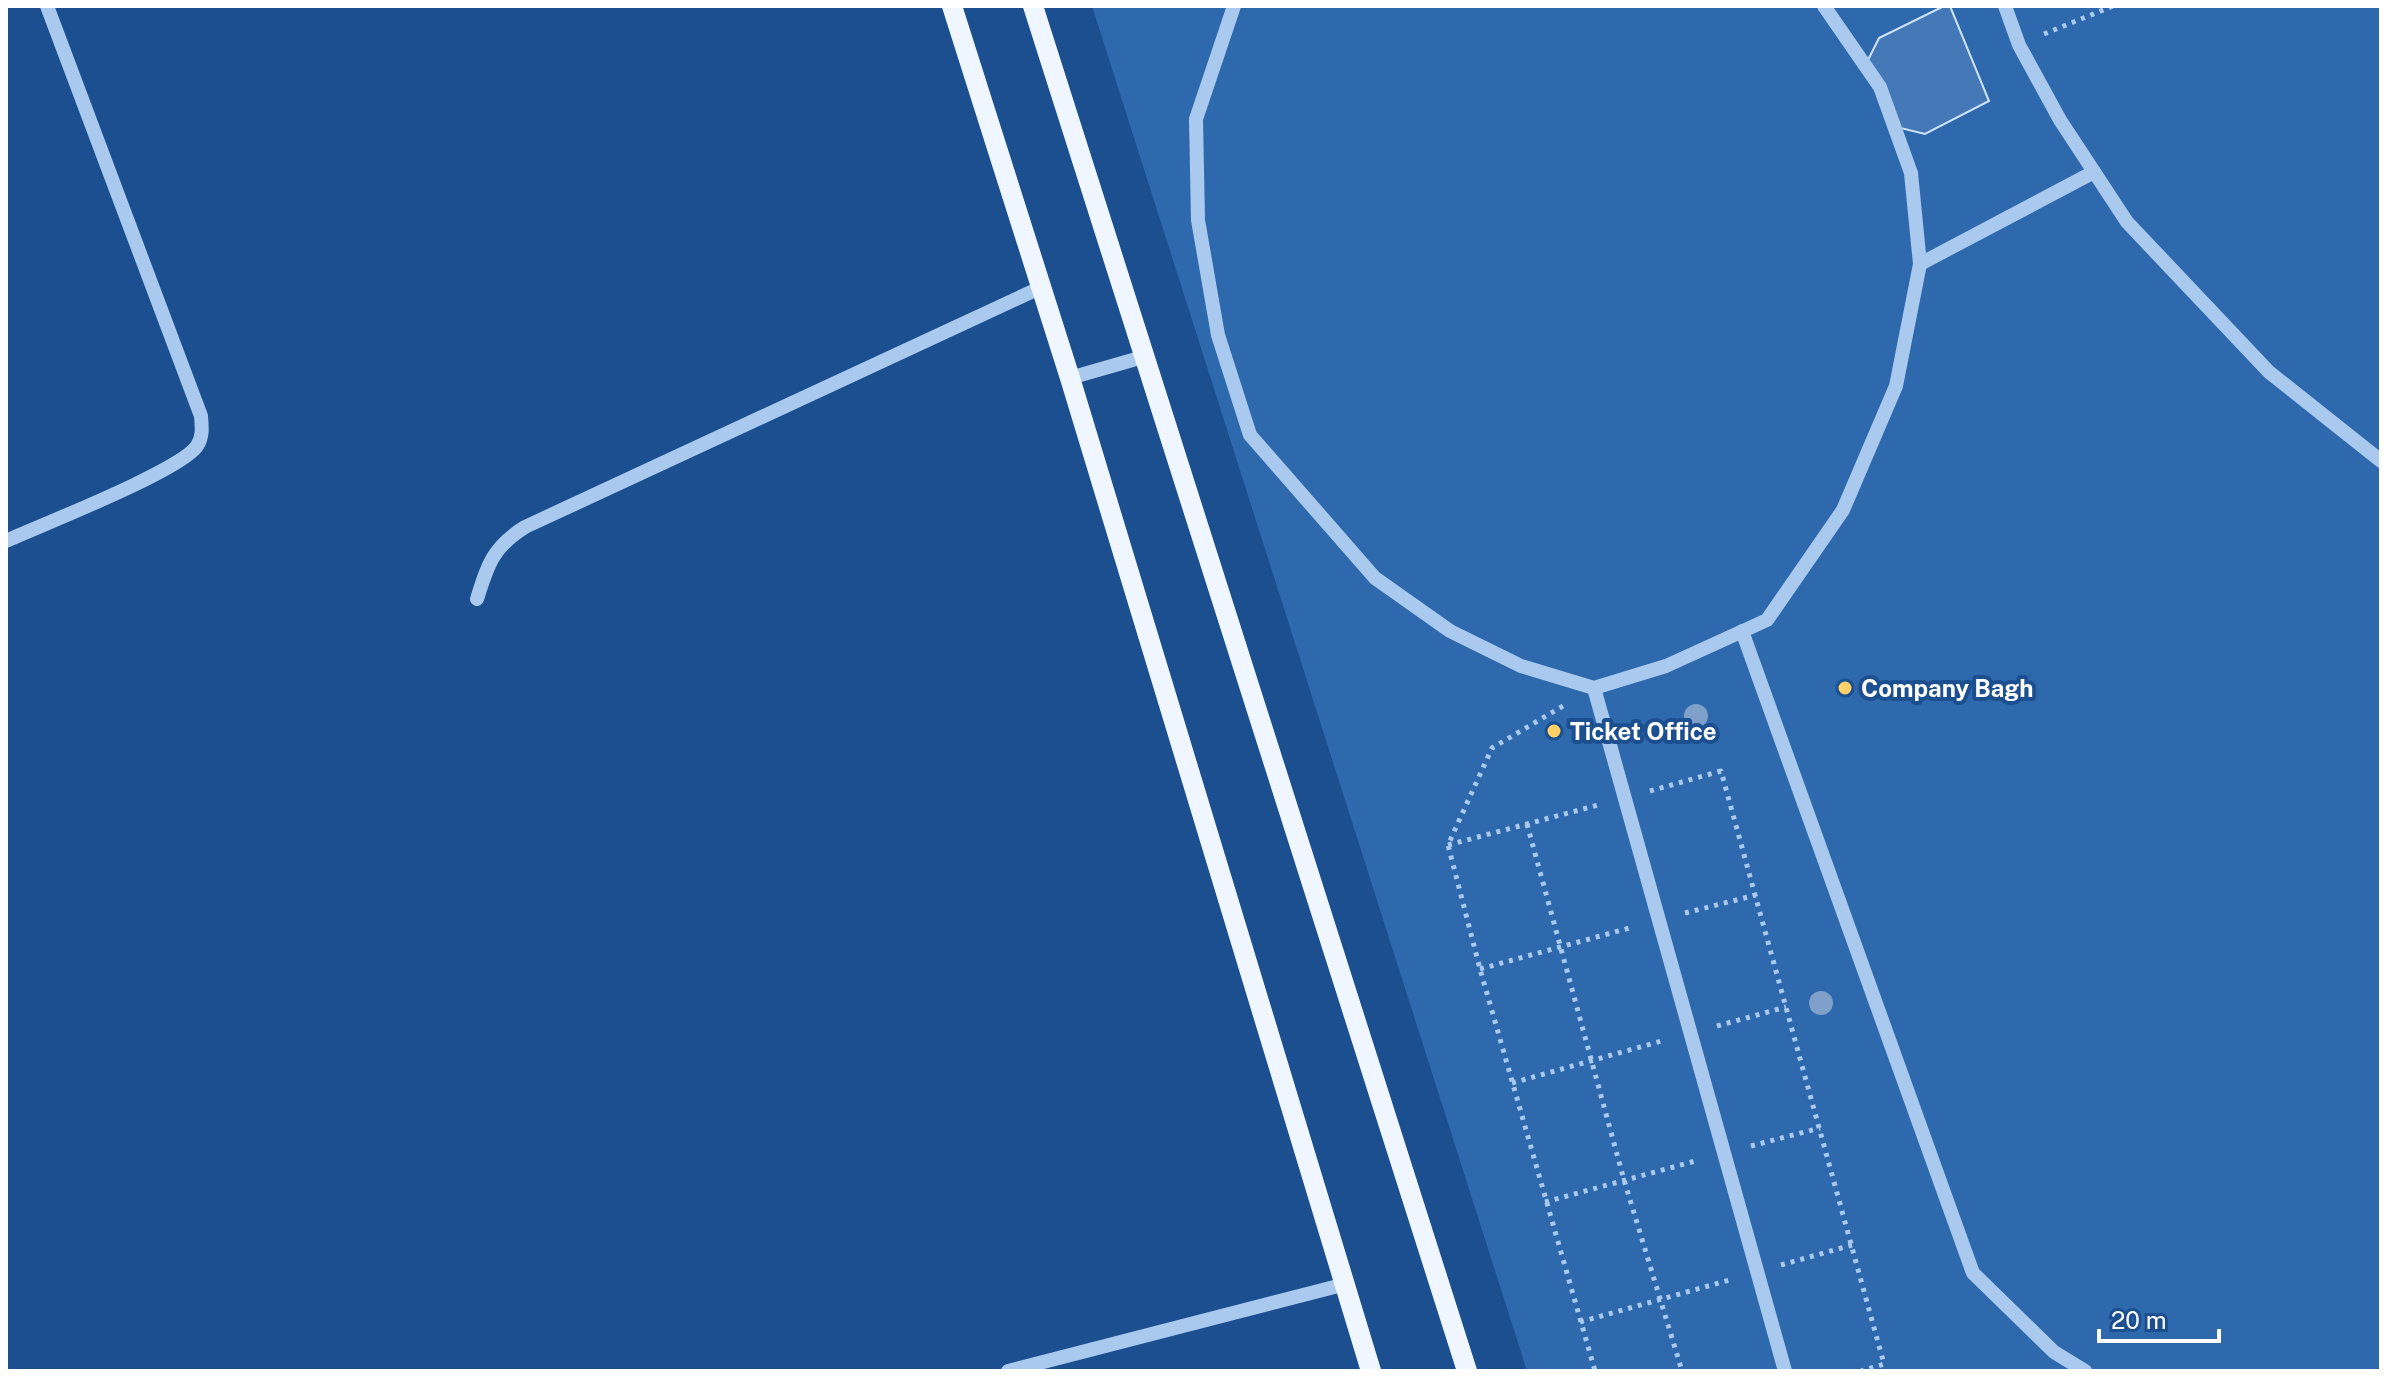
<svg xmlns="http://www.w3.org/2000/svg" width="2387" height="1377" font-family="'Public Sans',sans-serif">
<style>
.green{fill:#2e69ad}
.building{fill:#4478b7;stroke:#cfe3fa;stroke-width:2}
.lines{fill:none;stroke-linecap:round;stroke-linejoin:round}
.path{stroke:#a9c9ee;stroke-width:5;stroke-dasharray:4 6;stroke-linecap:butt}
.minor{stroke:#a9c9ee;stroke-width:14}
.major{stroke:#f0f6ff;stroke-width:20}
.tree{fill:#7ea0ca}
.poi-dot{fill:#ffd166;stroke:#1b4f8f;stroke-width:3}
.labels{text-anchor:middle;dominant-baseline:central;stroke-width:8;stroke-linejoin:round;paint-order:stroke}
.poi-label{font-size:24px;font-weight:bold;fill:#fff;stroke:#1b4f8f;text-anchor:start}
</style>
<rect width="100%" height="100%" fill="#1b4f8f"/>
<polygon class="green" points="1092,6 2381,6 2381,1371 1527,1371"/>
<polygon class="building" points="1944,6 1950,6 1989,101 1925,134 1896,127 1867,62 1879,38"/>
<g class="lines">
<g class="path">
<polyline points="2044,34 2113,6"/>
<polyline points="1563,706 1492,748 1448,845 1480,969 1595,1371"/>
<polyline points="1650,791 1721,771 1884,1364 1861,1371"/>
<polyline points="1527,824 1624,1180 1682,1371"/>
<polyline points="1448,845 1602,804"/>
<polyline points="1685,913 1756,895"/>
<polyline points="1480,969 1633,927"/>
<polyline points="1717,1026 1786,1007"/>
<polyline points="1512,1083 1665,1040"/>
<polyline points="1751,1146 1820,1128"/>
<polyline points="1545,1202 1699,1160"/>
<polyline points="1781,1265 1852,1245"/>
<polyline points="1580,1322 1733,1279"/>
</g>
<g class="minor">
<polyline points="1234,6 1196,119 1198,220 1218,335 1250,435 1375,578 1450,631 1521,666 1594,688 1666,666 1767,620 1843,510 1896,386 1920,264 1911,173 1880,87 1824,6"/>
<polyline points="2005,6 2019,45 2060,120 2127,222 2269,372 2381,461"/>
<polyline points="1920,264 2094,172"/>
<polyline points="1070,378 1143,357"/>
<path d="M6,541C41,525 180,471 197,446C203,437 202,427 201,416L47,6"/>
<path d="M477,599C488,564 493,547 525,527L1042,287"/>
<polyline points="1742,631 1973,1273 2054,1352 2085,1371"/>
<polyline points="1594,688 1785,1371"/>
<polyline points="1008,1371 1346,1284"/>
</g>
<g class="major">
<polyline points="952,6 1070,378 1371,1371"/>
<polyline points="1033,6 1467,1371"/>
</g>
</g>
<g class="tree">
<circle cx="1696" cy="716" r="12"/>
<circle cx="1821" cy="1003" r="12"/>
</g>
<g class="poi-dot">
<circle cx="1845" cy="688" r="8"/>
<circle cx="1554" cy="731" r="8"/>
</g>
<g class="labels">
<g class="poi-label">
<text x="1861" y="688">Company Bagh</text>
<text x="1570" y="731">Ticket Office</text>
</g>
</g>
<rect width="2387" height="1377" fill="none" stroke="#ffffff" stroke-width="16"/>
<path d="M2099 1329v12h120v-12" fill="none" stroke="#ffffff" stroke-width="4"/>
<text x="2111" y="1329" font-size="24" fill="#ffffff" stroke="#1b4f8f" stroke-width="6" paint-order="stroke">20 m</text>
</svg>
